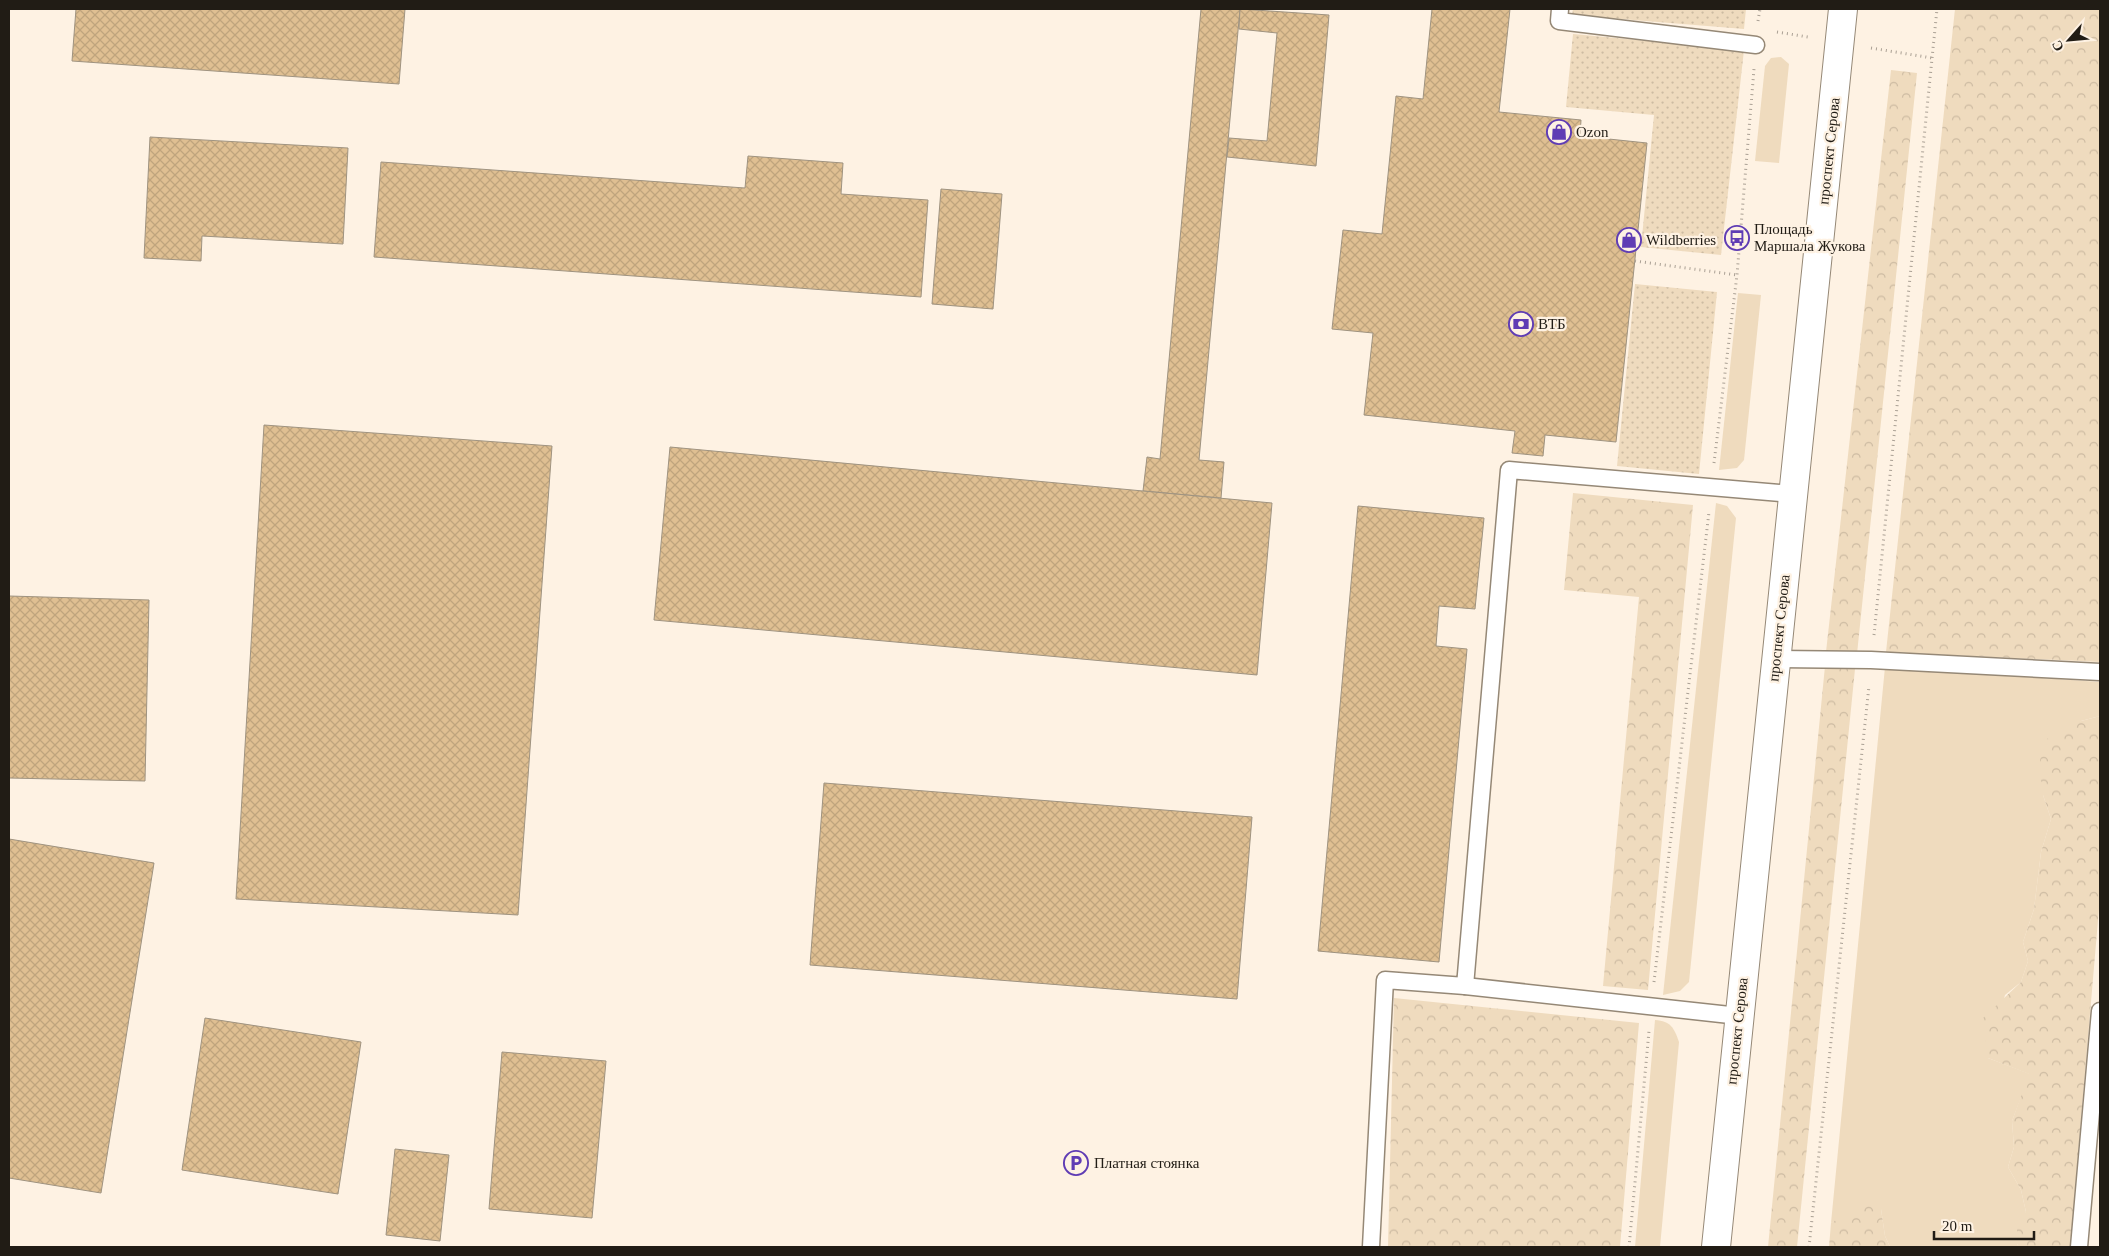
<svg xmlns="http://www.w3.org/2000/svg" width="2109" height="1256" font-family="Georgia,serif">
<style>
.grass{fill:#efdbbe}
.forest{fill:url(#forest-crowns)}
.park{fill:url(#park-dots)}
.building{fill:url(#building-cross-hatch);stroke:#9f9380}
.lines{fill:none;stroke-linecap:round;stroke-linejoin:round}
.lane-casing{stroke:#958876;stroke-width:19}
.secondary-casing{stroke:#958876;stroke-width:30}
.path{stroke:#aaa094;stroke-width:3;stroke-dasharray:1 4;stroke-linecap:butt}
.lane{stroke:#fff;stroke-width:16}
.secondary{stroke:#fff;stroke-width:28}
.labels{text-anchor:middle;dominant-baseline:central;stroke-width:4.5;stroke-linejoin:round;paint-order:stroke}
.poi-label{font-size:15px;fill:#211c15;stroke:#fef2e3;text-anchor:start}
.street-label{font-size:15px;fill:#211c15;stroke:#fef2e3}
</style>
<defs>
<pattern id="forest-crowns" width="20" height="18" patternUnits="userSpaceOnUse" patternTransform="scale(1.25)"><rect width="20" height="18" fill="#efdbbe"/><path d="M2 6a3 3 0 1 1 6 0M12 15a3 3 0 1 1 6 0" fill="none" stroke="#cdbba2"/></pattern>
<pattern id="park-dots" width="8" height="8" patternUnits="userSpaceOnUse" patternTransform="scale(1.25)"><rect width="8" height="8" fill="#efdbbe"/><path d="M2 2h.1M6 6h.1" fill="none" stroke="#cdbba2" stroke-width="1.8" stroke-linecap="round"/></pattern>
<pattern id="building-cross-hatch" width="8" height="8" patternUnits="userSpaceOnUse" patternTransform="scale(1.25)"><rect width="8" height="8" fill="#dfbf92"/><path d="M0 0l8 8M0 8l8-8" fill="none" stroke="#bfa47d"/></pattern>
</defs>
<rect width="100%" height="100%" fill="#fef2e3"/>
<g class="grass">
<polygon points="1781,57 1789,64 1779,163 1755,161 1765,66 1771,58"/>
<polygon points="1738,293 1761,295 1744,460 1737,468 1719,470"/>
<polygon points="1716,503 1727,506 1736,518 1689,982 1680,991 1663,995"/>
<polygon points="1885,667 2100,682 2100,716 2081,721 2043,795 2051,819 2041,852 2034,909 2023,942 2028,961 2021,982 2005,995 1988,1058 2030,1074 2012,1121 2014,1147 2008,1167 2021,1190 2026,1212 2017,1244 2019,1247 1890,1247 1885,1236 1881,1209 1848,1215 1831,1223"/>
<path d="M1655,1020C1671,1021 1674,1028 1679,1042L1660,1247H1635Z"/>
</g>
<g class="forest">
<polygon points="1955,9 2100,9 2100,662 1886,652"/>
<polygon points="1891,70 1917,73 1857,654 1826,652"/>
<polygon points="1573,493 1693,505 1648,990 1603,986 1639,597 1564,590"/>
<polygon points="1825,666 1855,669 1797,1247 1768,1247"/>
<polygon points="2100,716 2100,897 2070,1247 2019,1247 2017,1244 2017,1223 2026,1212 2021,1190 2008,1167 2014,1147 2012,1121 2029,1074 1988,1058 1983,1018 2021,982 2028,961 2023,942 2034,909 2041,852 2051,819 2043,795 2039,768 2043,741 2081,721"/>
<polygon points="1394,998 1639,1023 1620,1247 1388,1247"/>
<polygon points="1870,1200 1881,1209 1885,1236 1890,1247 1829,1247 1831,1223"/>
</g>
<g class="park">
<polygon points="1573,9 1746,9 1744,29 1572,15"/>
<polygon points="1573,34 1744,50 1721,255 1641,247 1654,115 1566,107"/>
<polygon points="1635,284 1717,292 1699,474 1617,466"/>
</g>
<g class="building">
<polygon points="76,9 405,9 399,84 72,61"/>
<polygon points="1201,9 1240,9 1199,460 1224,462 1221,498 1143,491 1147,457 1160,459"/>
<polygon points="1240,9 1329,15 1316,166 1227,157 1229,138 1267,141 1277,33 1239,29"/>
<polygon points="1432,9 1510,9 1499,112 1581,120 1580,136 1647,143 1616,442 1545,435 1543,456 1512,453 1515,431 1364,415 1373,333 1332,329 1343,230 1382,234 1396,96 1423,99"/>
<polygon points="150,137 348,148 343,244 202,236 201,261 144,258"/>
<polygon points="748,156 843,163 841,194 928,200 921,297 374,257 381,162 745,188"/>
<polygon points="941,189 1002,194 993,309 932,304"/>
<polygon points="264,425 552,446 518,915 236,899"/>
<polygon points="670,447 1272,503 1257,675 654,620"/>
<polygon points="1358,506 1484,518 1475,609 1439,606 1436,646 1467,649 1439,962 1318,951"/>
<polygon points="9,596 149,600 145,781 9,778"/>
<polygon points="824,783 1252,817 1237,999 810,965"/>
<polygon points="9,839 154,863 101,1193 9,1178"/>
<polygon points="205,1018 361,1042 338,1194 182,1170"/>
<polygon points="502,1052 606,1061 592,1218 489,1209"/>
<polygon points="395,1149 449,1155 440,1241 386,1235"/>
</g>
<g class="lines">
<defs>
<g id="lane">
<polyline points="1560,9 1559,21 1756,45"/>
<polyline points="1776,659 1871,660 2100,672"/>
<polyline points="1465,986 1739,1016"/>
<polyline points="1371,1247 1385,980 1465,986 1509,470 1792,494"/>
<polyline points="2079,1247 2100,1011"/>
</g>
<polyline id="secondary" points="1716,1247 1843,9"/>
</defs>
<use href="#lane" class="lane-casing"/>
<use href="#secondary" class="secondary-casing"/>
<g class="path">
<polyline points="1758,21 1760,9"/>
<polyline points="1777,32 1808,37"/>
<polyline points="1871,48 1932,58"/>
<polyline points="1635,261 1737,275"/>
<polyline points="1714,463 1737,275 1754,69"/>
<polyline points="1874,635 1937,9"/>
<polyline points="1654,982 1709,512"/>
<polyline points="1629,1247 1649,1031"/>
<polyline points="1809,1247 1869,686"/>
</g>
<use href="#lane" class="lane"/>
<use href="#secondary" class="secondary"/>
</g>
<defs>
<symbol id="shop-ring" viewBox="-11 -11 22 22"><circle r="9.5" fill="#fef2e3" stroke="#5f3cb4" stroke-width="1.5"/><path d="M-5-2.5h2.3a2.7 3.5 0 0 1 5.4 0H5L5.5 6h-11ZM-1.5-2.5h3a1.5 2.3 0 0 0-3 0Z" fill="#5f3cb4"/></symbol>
<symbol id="bus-ring" viewBox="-11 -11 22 22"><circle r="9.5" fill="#fef2e3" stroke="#5f3cb4" stroke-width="1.5"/><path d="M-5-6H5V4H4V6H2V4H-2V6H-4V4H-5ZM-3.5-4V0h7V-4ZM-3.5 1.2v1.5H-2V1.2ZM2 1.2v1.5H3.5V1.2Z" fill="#5f3cb4"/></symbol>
<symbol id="bank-ring" viewBox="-11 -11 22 22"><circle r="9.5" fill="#fef2e3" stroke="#5f3cb4" stroke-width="1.5"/><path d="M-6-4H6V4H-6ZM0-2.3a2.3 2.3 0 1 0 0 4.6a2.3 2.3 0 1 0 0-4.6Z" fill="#5f3cb4"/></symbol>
<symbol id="parking-ring" viewBox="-11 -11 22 22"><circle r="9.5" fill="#fef2e3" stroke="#5f3cb4" stroke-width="1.5"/><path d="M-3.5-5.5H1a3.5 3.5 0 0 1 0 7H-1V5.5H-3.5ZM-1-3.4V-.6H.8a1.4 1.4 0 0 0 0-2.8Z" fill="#5f3cb4"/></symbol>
</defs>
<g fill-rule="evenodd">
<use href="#shop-ring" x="1545" y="118" width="28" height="28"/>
<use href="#bus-ring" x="1723" y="224" width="28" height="28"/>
<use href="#shop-ring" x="1615" y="226" width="28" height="28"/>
<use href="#bank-ring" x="1507" y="310" width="28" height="28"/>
<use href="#parking-ring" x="1062" y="1149" width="28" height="28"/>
</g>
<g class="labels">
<g class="poi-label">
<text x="1576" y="132">Ozon</text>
<text x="1754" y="229">Площадь<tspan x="1754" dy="17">Маршала Жукова</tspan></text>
<text x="1646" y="240">Wildberries</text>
<text x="1538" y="324">ВТБ</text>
<text x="1094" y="1163">Платная стоянка</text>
</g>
<g class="street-label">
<text transform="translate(1829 151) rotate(-84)">проспект Серова</text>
<text transform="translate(1779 628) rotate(-84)">проспект Серова</text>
<text transform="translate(1737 1031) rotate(-84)">проспект Серова</text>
</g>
</g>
<rect width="2109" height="1256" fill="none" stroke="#211c15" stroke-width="20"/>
<g transform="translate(2069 40) rotate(243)" stroke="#fef2e3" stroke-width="4" paint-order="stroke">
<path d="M0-4L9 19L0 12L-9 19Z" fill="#211c15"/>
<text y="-8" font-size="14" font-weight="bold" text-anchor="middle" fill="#211c15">С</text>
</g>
<path d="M1934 1231v8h100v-8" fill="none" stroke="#211c15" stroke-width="2.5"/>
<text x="1942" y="1231" font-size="15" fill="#211c15" stroke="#fef2e3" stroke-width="4" paint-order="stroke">20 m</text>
</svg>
